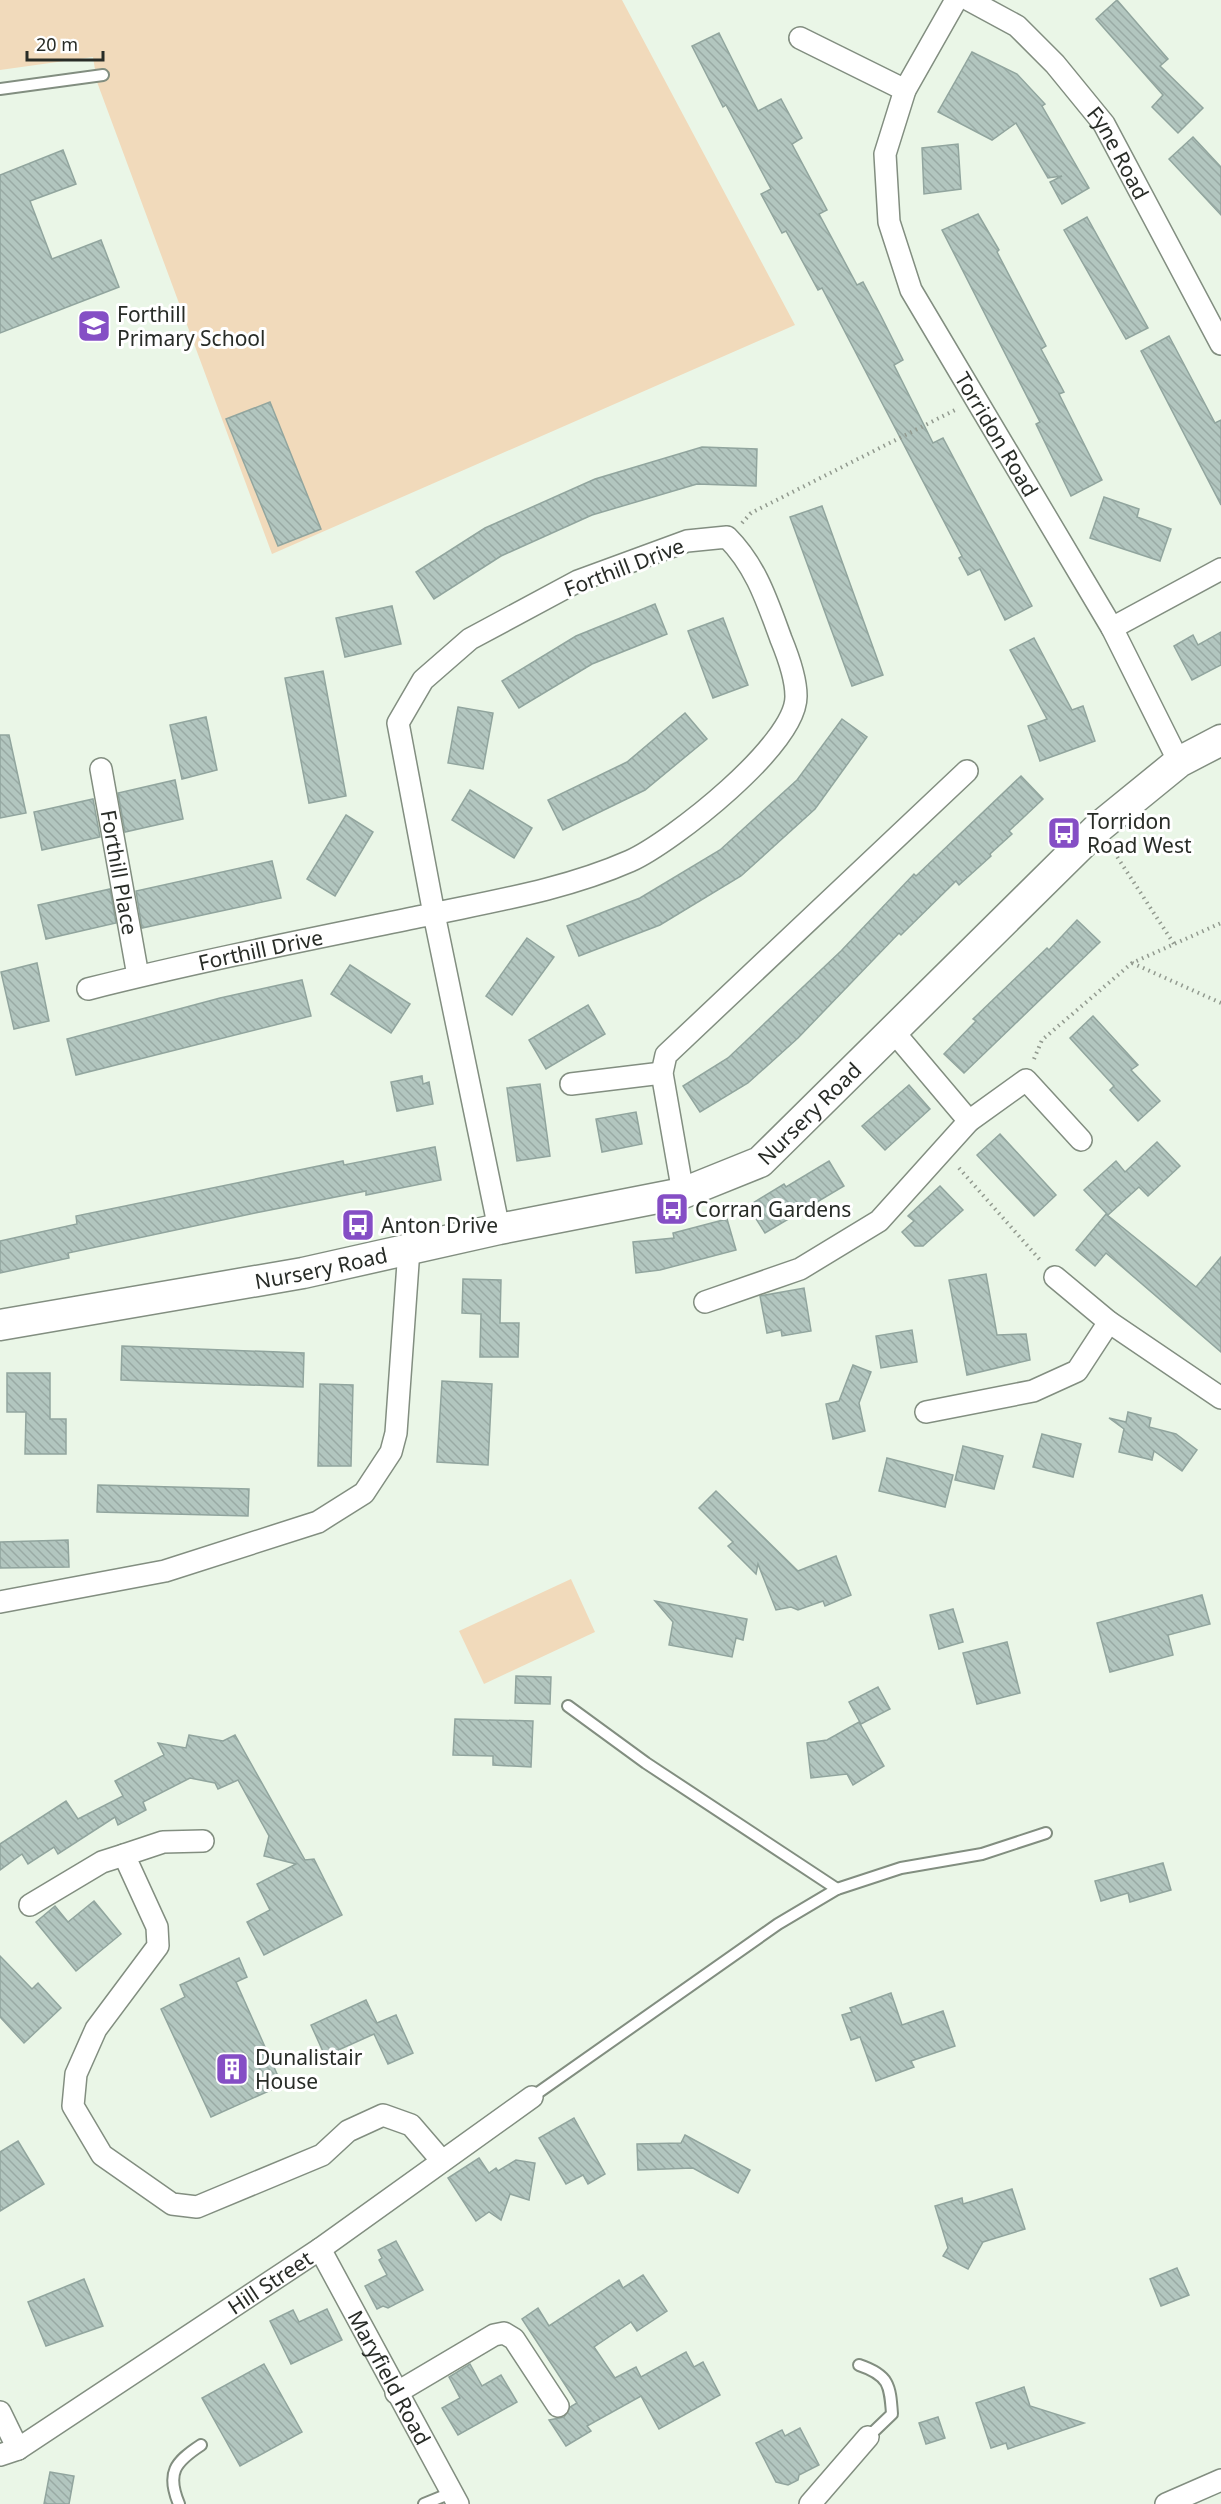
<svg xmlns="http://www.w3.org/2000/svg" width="1221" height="2504" font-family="'Noto Sans',sans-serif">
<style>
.green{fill:#f1dabb}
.building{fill:url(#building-back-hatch);stroke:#91a59e;stroke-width:1.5}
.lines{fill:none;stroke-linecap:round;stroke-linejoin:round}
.lane-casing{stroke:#828e80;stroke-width:14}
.street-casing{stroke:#828e80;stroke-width:24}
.secondary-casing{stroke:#828e80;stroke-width:33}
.path{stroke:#929a8f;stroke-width:4;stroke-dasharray:1.5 4.5;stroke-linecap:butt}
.lane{stroke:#fff;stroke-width:10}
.street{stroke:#fff;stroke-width:21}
.secondary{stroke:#fff;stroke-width:30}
.labels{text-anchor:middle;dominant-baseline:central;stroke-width:6;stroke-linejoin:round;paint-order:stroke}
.street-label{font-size:21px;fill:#282c27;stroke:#fff}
.poi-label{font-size:21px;fill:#282c27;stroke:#fff;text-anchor:start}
</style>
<defs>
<pattern id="building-back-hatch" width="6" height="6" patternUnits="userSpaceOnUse" patternTransform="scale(1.5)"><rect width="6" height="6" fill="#b2c6bf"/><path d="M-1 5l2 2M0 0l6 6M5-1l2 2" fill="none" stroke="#99aaa4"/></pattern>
</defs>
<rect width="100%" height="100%" fill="#eaf6e7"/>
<g class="green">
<polygon points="0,0 622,0 795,325 272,554 97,82 93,57 0,70"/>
<polygon points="571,1579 595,1632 484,1684 459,1631"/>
</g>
<g class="building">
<polygon points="1117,0 1168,59 1160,66 1203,108 1178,133 1152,107 1163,95 1096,19"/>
<polygon points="719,33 758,111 781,99 802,138 792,144 827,210 819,214 857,285 863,282 881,316 903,360 894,365 933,443 943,438 1032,606 1005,620 980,569 968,575 959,558 962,556 822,288 818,290 786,231 782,233 761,194 771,189 726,105 723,107 692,46"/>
<polygon points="972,52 1017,74 1045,104 1042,106 1089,188 1062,204 1050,182 1062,176 1048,178 1016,123 992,140 938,112"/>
<polygon points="1193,137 1221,167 1221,215 1169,159"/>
<polygon points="958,144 961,189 924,194 922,148"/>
<polygon points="63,150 76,184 30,201 52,259 101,240 119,287 0,333 0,175"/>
<polygon points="978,214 999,250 997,252 1046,346 1041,349 1064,392 1059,394 1102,480 1071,496 1036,424 1040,422 942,230"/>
<polygon points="1087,217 1148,328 1126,339 1064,230"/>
<polygon points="1169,336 1215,423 1221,420 1221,505 1141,351"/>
<polygon points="270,402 321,529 278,546 226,419"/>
<polygon points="702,447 757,449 756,486 697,484 592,515 501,556 434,599 416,572 485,528 595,479"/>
<polygon points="1104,497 1139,509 1137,517 1171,529 1160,561 1090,538"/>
<polygon points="822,506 883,675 852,686 790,517"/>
<polygon points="655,604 667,634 592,664 519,708 502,681 576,636"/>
<polygon points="392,606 401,644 345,657 336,618"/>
<polygon points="723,618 748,685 713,698 688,631"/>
<polygon points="1221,632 1221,665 1192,680 1174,646 1193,635 1198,645"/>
<polygon points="1034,638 1072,710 1083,706 1095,741 1040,761 1028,726 1047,719 1010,650"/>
<polygon points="323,671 346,796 309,803 285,678"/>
<polygon points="458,707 493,713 483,769 448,763"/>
<polygon points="685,713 707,739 645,790 563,830 548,800 627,762"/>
<polygon points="206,717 217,770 182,779 170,725"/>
<polygon points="842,719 867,737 815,809 741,876 660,925 579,956 567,926 640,898 720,850 797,780"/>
<polygon points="0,735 9,735 26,813 0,818"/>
<polygon points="1021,776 1043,799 1009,831 1012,834 990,854 991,856 959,885 956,881 901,935 899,933 798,1038 748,1083 700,1112 683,1086 728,1058 841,951 914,874 916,876"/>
<polygon points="175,780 183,819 125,832 118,793"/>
<polygon points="470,790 532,828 514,858 452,820"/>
<polygon points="93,799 100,837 42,850 34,812"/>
<polygon points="346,815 373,832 335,896 307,879"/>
<polygon points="272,861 281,898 142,928 136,891"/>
<polygon points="110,889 116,923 46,939 38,905"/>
<polygon points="1077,920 1100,942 964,1073 944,1054 976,1021 973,1019 1047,948 1049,950"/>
<polygon points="527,938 554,957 512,1015 486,996"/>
<polygon points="37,963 49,1021 14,1029 1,972"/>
<polygon points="350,965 410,1004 391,1033 331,994"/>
<polygon points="302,980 311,1016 76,1075 67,1039 220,998"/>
<polygon points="588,1005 605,1034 546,1069 529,1040"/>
<polygon points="1093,1016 1138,1065 1131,1070 1160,1101 1138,1121 1110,1090 1114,1086 1070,1038"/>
<polygon points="422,1076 423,1084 429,1082 433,1104 397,1111 391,1082"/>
<polygon points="540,1084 550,1156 517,1161 507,1088"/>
<polygon points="909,1085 930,1109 885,1150 862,1126"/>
<polygon points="636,1112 642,1144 602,1152 596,1119"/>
<polygon points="1000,1134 1056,1195 1034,1216 977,1155"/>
<polygon points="1157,1142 1180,1166 1148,1196 1139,1187 1108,1215 1084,1190 1116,1161 1125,1172"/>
<polygon points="435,1147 441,1180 366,1195 366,1191 255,1213 68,1253 69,1258 0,1273 0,1241 77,1224 76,1216 343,1161 344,1165"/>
<polygon points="829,1161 844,1186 765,1233 748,1206 784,1184 786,1187"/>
<polygon points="940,1186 963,1210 923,1246 915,1246 902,1232 914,1221 908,1216"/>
<polygon points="1106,1214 1196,1287 1221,1257 1221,1352 1106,1253 1095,1266 1076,1250"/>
<polygon points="727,1219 736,1250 660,1270 636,1273 633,1242 674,1238 673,1233"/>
<polygon points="986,1274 997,1335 1026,1334 1030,1360 967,1375 949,1280"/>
<polygon points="463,1279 501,1280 500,1323 519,1323 518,1357 480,1357 481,1314 462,1313"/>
<polygon points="804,1288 811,1331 782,1336 781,1330 767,1333 760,1296"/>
<polygon points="912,1330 917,1362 881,1368 876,1336"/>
<polygon points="122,1346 304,1353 303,1387 121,1380"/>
<polygon points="853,1365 871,1372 859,1403 865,1431 833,1439 826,1404 839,1401"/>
<polygon points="7,1373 50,1373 50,1419 66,1419 66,1454 25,1454 26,1412 7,1412"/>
<polygon points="442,1381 492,1384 488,1465 437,1462"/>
<polygon points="320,1384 353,1385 351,1466 318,1466"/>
<polygon points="1128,1412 1151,1418 1149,1427 1176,1434 1197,1450 1182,1471 1154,1451 1152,1460 1119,1452 1124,1429 1109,1418 1126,1422"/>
<polygon points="1042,1434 1081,1444 1073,1477 1033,1467"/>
<polygon points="963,1446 1003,1456 994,1489 955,1480"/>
<polygon points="887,1458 953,1475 945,1507 879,1491"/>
<polygon points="98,1485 249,1489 248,1516 97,1512"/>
<polygon points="716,1491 798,1571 836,1556 851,1595 825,1606 823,1601 798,1610 791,1607 776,1610 758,1564 756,1574 728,1546 733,1542 699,1508"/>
<polygon points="68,1540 69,1567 0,1568 0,1542"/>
<polygon points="1202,1595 1210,1624 1168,1635 1173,1655 1110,1672 1097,1623"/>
<polygon points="655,1601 747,1619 743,1640 736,1638 732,1657 669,1645 673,1622"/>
<polygon points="953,1609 963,1642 939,1649 930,1615"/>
<polygon points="1007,1642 1020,1693 977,1704 963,1653"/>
<polygon points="516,1676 551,1677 550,1704 515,1703"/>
<polygon points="878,1687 890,1709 861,1724 849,1702"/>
<polygon points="455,1719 533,1721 531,1767 493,1765 493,1756 453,1755"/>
<polygon points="859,1722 884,1766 853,1785 847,1774 811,1778 807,1743 827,1740"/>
<polygon points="189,1735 223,1741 235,1735 305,1860 314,1859 342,1915 264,1955 247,1922 270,1910 257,1884 296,1864 264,1856 269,1836 238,1780 218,1789 215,1783 190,1778 143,1802 146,1810 118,1825 115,1817 58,1854 54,1847 28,1864 22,1854 0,1870 0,1844 66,1801 78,1819 123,1796 115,1781 164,1755 158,1743 186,1748"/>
<polygon points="1163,1863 1171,1890 1130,1902 1128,1893 1101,1901 1095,1881"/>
<polygon points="94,1901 121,1934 76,1971 36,1922 55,1906 68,1922"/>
<polygon points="0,1956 32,1989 38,1983 61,2008 24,2043 0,2017"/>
<polygon points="239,1958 247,1977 236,1982 282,2085 211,2117 161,2009 185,1997 180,1985"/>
<polygon points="891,1993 902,2025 943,2011 955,2046 911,2061 914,2067 876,2081 860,2037 851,2040 842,2015 852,2012 850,2008"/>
<polygon points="366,2000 377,2023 396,2015 413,2053 388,2064 374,2034 325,2056 311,2025"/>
<polygon points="574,2118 605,2174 588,2184 583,2175 566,2184 539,2138"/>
<polygon points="685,2135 750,2170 738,2193 693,2168 638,2170 637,2144 681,2143"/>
<polygon points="18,2141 44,2184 0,2211 0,2152"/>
<polygon points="479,2158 489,2173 496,2168 498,2171 516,2160 535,2163 529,2200 510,2194 501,2220 489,2212 476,2221 448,2178"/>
<polygon points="1012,2189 1025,2229 983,2242 968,2269 943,2256 948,2248 935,2206 962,2198 963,2204"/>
<polygon points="396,2241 423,2290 388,2308 383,2306 377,2309 365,2286 387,2275 379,2260 382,2258 378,2250"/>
<polygon points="1177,2268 1189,2295 1161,2306 1150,2279"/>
<polygon points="643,2275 667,2311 637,2331 631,2322 594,2347 615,2378 636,2367 641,2377 686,2352 694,2367 703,2362 720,2395 659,2429 641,2396 587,2426 591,2431 566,2446 549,2420 564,2417 570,2407 577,2403 522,2319 538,2308 549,2326 619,2280 623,2288"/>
<polygon points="84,2279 103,2326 46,2346 28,2302"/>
<polygon points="327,2309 342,2340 291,2364 270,2321 293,2310 299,2322"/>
<polygon points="264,2364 302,2432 240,2466 202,2398"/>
<polygon points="470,2364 482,2386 501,2375 517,2402 458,2435 442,2408 460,2398 449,2377"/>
<polygon points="1024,2387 1030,2406 1084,2423 1008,2449 1006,2443 991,2448 976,2403"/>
<polygon points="938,2417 945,2438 926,2444 919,2423"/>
<polygon points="800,2428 819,2465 799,2475 798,2480 788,2485 776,2482 756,2443 782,2430 785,2436"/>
<polygon points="50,2472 74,2476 69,2504 44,2504"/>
</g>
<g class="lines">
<defs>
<g id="lane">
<polyline points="0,89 103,75"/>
<polyline points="568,1706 646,1763 837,1889"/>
<polyline points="532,2097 778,1924 837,1889 901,1868 982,1854 1046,1833"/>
<path d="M859,2365C889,2375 890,2385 892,2414L868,2437"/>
<path d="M179,2504C166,2473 175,2462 201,2445"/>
<polyline points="424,2504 451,2493"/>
</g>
<g id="street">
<path id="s1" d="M956,0L905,90L885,154L889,222L911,290L1112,628L1179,762"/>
<path id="s2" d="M969,0L1017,26L1055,64L1104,124L1221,344"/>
<polyline points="800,38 905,90"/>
<polyline points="1112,628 1221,569"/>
<path id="s3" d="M101,769L138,976"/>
<path id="s4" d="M88,989C199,961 311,939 423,916C493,901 564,890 630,861C672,842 797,744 796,696C796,677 788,656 781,639C767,601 756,566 727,537L687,541L578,581L470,639L423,680L398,723L434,914L499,1229"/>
<polyline points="893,1031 969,1121"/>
<polyline points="571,1084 662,1073"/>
<polyline points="683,1193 662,1073 666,1055 967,771"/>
<polyline points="1055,1277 1109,1322 1221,1398"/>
<polyline points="705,1302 800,1269 879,1221 969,1121 1026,1080 1081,1140"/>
<polyline points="926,1412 1033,1391 1077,1371 1109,1322"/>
<polyline points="0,1602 165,1571 318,1522 364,1493 391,1452 396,1433 409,1249"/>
<polyline points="203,1841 163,1842 124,1855 157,1927 158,1946 96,2029 76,2074 73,2106 102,2155 172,2204 197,2207 322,2155 348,2131 383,2115 411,2125 442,2161"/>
<polyline points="30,1905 102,1862 124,1855"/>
<path id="s5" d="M320,2249L458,2504"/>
<polyline points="396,2393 494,2335 504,2333 514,2339 558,2406"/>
<polyline points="0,2412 18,2449"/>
<path id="s6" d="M0,2455L18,2449L320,2249L532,2097"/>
<polyline points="810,2504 868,2437"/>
<polyline points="1166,2504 1221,2480"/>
</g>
<g id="secondary">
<path id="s7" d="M0,1325L303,1273L499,1229L683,1193L760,1162L1098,828L1179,762L1221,740"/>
</g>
</defs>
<use href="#lane" class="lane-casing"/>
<use href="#street" class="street-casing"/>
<use href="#secondary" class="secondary-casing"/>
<g class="path">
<polyline points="742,523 751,513 957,409"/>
<polyline points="1114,852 1174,944"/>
<polyline points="1132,963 1221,1003"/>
<polyline points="1034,1059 1042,1040 1132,963 1221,923"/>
<polyline points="959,1168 1041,1261"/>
</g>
<use href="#lane" class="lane"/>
<use href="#street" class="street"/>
<use href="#secondary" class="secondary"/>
</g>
<defs>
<symbol id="school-square" viewBox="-11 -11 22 22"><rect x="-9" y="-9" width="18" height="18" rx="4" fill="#854ec5" stroke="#fff"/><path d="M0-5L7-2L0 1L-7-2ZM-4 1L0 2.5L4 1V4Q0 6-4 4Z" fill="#fff"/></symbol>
<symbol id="bus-square" viewBox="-11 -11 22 22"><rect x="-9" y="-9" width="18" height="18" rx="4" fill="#854ec5" stroke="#fff"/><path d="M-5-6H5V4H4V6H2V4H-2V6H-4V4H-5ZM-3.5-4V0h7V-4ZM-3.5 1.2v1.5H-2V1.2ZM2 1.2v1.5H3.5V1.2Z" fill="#fff"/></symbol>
<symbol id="building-square" viewBox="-11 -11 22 22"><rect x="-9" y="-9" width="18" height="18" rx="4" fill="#854ec5" stroke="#fff"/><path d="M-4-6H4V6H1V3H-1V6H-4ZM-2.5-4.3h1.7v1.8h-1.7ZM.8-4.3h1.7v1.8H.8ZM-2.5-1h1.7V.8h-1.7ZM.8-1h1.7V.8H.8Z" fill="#fff"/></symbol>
</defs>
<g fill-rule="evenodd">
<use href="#school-square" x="75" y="307" width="38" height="38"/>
<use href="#bus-square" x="1045" y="814" width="38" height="38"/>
<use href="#bus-square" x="653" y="1190" width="38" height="38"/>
<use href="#bus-square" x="339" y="1206" width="38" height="38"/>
<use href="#building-square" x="213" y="2050" width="38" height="38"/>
</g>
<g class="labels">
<g class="street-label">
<text stroke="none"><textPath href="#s2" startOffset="218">Fyne Road</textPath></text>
<text stroke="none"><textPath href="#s1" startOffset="478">Torridon Road</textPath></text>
<text transform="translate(624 567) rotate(-21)">Forthill Drive</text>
<text stroke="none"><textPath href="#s3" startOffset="105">Forthill Place</textPath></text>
<text stroke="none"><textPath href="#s4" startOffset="177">Forthill Drive</textPath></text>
<text stroke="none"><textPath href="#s7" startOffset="848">Nursery Road</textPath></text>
<text stroke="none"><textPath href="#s7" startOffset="326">Nursery Road</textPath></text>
<text stroke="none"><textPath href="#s6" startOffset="321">Hill Street</textPath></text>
<text stroke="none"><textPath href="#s5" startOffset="146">Maryfield Road</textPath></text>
</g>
<g class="poi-label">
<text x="117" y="314">Forthill<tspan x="117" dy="24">Primary School</tspan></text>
<text x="1087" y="821">Torridon<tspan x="1087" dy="24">Road West</tspan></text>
<text x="695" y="1209">Corran Gardens</text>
<text x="381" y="1225">Anton Drive</text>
<text x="255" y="2057">Dunalistair<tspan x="255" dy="24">House</tspan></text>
</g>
</g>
<path d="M27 51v9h76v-9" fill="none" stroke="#282c27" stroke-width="3"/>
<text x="36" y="51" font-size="18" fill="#282c27" stroke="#ffffff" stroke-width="4.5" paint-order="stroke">20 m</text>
</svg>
